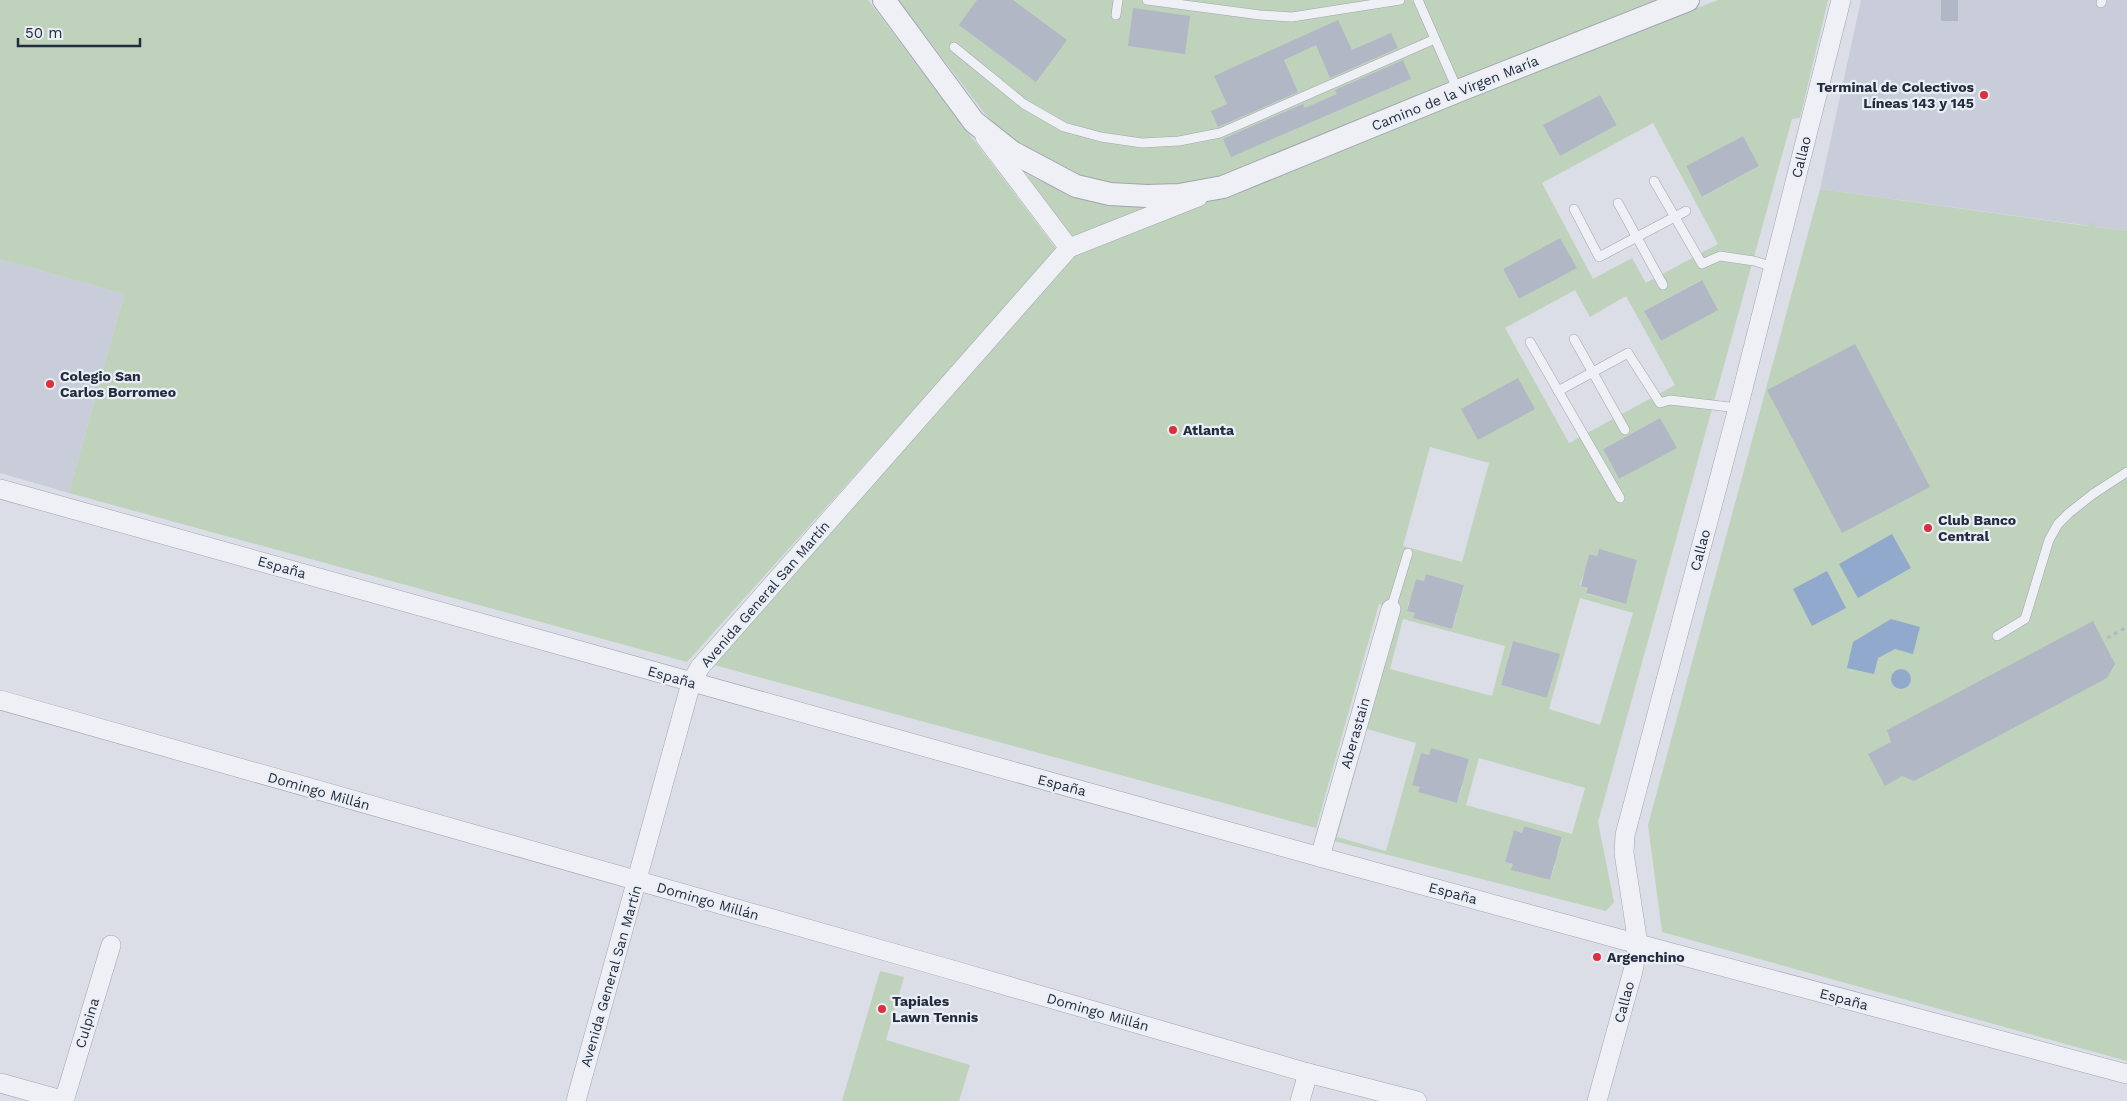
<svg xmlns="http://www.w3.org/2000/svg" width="2127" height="1101" font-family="'Work Sans',sans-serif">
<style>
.built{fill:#c8cdd9}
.green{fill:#bfd2bb;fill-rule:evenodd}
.water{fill:#91a9cc}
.building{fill:#b1b7c4}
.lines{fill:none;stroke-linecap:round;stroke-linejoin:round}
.service-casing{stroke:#a0a5b1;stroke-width:10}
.minor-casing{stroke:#a0a5b1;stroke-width:20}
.tertiary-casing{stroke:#a0a5b1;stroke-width:24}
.path{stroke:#b5b9c2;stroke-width:3;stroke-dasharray:4 4;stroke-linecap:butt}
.service{stroke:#eef0f5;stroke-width:9}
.minor{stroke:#eef0f5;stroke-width:19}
.tertiary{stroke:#eef0f5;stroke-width:22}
.poi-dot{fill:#dc303c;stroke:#eaeef5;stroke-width:2}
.labels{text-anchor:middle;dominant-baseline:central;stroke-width:4.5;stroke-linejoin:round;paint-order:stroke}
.poi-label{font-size:14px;font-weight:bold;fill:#232b3e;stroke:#eaeef5;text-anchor:start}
.street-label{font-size:14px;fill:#232b3e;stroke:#eaeef5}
</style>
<rect width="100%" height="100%" fill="#dbdee7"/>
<g class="built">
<polygon points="1861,0 2127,0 2127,231 1820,189"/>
<polygon points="0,259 124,294 69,493 0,473"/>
</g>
<g class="green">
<polygon points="0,0 868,0 1057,250 687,662 69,493 124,294 0,259"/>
<polygon points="898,0 1663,0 1215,181 1148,189 1090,181 1015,144 985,114"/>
<path d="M1718,0H1828L1800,118L1792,119L1598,822L1614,902L1606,911L1334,841L1396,610L1379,604L1316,828L714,665L1069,257L1529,73ZM1600,95L1617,125L1560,156L1544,125ZM1653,123L1718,244L1646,283L1632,258L1593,279L1542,183ZM1743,136L1759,166L1703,197L1686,166ZM1560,238L1576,268L1519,299L1503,269ZM1701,280L1717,310L1661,341L1644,311ZM1575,290L1590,317L1626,296L1675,385L1569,443L1505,328ZM1660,418L1676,448L1619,479L1603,449ZM1430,447L1489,463L1462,562L1403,546ZM1599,550L1637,560L1633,576L1625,574L1626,604L1587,594L1588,588L1580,585L1583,576L1592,579L1596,567L1586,565L1589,554L1597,556ZM1426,574L1464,585L1460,601L1452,599L1449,611L1457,613L1452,629L1414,618L1415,613L1407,610L1409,601L1419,604L1413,590L1416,579L1424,581ZM1580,598L1633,613L1600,725L1549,709ZM1403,619L1505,646L1492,696L1390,669ZM1513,641L1559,654L1544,679L1552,682L1547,698L1501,685L1505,670L1515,672L1508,658ZM1367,729L1416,743L1386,851L1337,837ZM1431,749L1469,759L1465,775L1457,773L1462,787L1457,803L1419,792L1420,787L1412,784L1415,775L1424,778L1418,764L1421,753L1429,755ZM1479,758L1585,788L1572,834L1466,805ZM1524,826L1562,837L1558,853L1550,851L1547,862L1555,865L1550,880L1512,870L1513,864L1505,862L1514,830L1522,833Z"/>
<path d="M1026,174C1071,196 1100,205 1150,207L1072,238Z"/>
<polygon points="1820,189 2087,226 2093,222 2096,227 2127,231 2127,1061 1662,932 1648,825"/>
<polygon points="880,971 904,977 886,1040 970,1065 959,1101 842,1101"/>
</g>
<g class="water">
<polygon points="1892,534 1911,568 1858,598 1839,564"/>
<polygon points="1827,571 1846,608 1812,626 1793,589"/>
<polygon points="1891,619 1920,627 1913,654 1895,649 1878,658 1874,674 1847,668 1853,642"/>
<circle cx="1901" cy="679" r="10"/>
</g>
<g class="building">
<polygon points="977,0 1013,0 1067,40 1036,82 959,25"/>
<rect x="1941" y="0" width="17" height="21"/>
<polygon points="1133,8 1190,16 1185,54 1128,46"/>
<polygon points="1338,20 1352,50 1391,33 1398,48 1330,78 1316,45 1284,60 1298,92 1218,127 1211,111 1227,104 1214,76"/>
<polygon points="1403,60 1411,79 1231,157 1223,139 1303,104 1305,108 1337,94 1335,90"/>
<polygon points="1600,95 1617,125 1560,156 1543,125"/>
<polygon points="1743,136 1759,166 1702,197 1686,166"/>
<polygon points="1560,238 1577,268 1519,299 1503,269"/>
<polygon points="1702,280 1718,310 1661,341 1644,311"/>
<polygon points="1855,344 1930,487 1842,533 1767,390"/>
<polygon points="1518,378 1535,409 1478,440 1461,409"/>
<polygon points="1660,418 1677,448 1619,479 1603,449"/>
<polygon points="1599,549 1637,560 1626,604 1586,593 1588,588 1581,586 1589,554 1597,556"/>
<polygon points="1426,574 1464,585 1452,629 1413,618 1415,613 1407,611 1416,579 1424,581"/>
<polygon points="2093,621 2115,664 2107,678 1914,781 1902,776 1885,786 1868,754 1891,742 1887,730"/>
<polygon points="1513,641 1560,654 1547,698 1501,685"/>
<polygon points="1431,748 1469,759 1457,803 1418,792 1420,787 1412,785 1421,753 1429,755"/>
<polygon points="1524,826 1562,837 1550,880 1511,870 1513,864 1505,862 1514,830 1522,833"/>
</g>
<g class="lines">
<defs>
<g id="service">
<polyline points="1147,0 1260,15 1292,17 1400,0"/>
<polyline points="1418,0 1458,91"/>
<polyline points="2101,3 2102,0"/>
<polyline points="1116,15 1118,0"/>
<polyline points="954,47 1024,104 1064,127 1101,137 1142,143 1179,141 1220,133 1435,39"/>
<polyline points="1654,181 1702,264 1720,256 1754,261 1774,267"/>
<polyline points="1618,203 1663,285"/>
<polyline points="1574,209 1599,257 1686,211"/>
<polyline points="1574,339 1625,430"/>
<polyline points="1530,342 1620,498"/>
<polyline points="1558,391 1628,353 1660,403 1670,400 1738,408"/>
<polyline points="1391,609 1408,553"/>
<polyline points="1997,636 2025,619 2049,540 2058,524 2069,513 2093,494 2127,472"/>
</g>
<g id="minor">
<polyline points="985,137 1069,248"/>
<polyline points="0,489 1320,857 1638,944 2127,1074"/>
<polyline points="0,700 942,967 1308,1073 1417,1101"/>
<polyline points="1320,857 1391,609"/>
<polyline points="0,1083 65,1101"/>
<polyline points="64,1101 111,945"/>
<polyline points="576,1101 691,683 700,667 1069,248 1198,197"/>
<polyline points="1300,1101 1308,1073"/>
<polyline points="1597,1101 1633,971 1638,944 1624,853 1625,835 1738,408 1841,0"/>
</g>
<polyline id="tertiary" points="884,0 974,122 1012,152 1076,186 1110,194 1147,196 1179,195 1223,187 1458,91 1688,0"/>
</defs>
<use href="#service" class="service-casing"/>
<use href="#minor" class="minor-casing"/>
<use href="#tertiary" class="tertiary-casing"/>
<polyline class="path" points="2107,638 2127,627"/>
<use href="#service" class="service"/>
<use href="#minor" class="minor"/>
<use href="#tertiary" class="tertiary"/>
</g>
<g class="poi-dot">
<circle cx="1984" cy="95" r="5"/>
<circle cx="50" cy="384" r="5"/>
<circle cx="1173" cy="430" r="5"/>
<circle cx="1928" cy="528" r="5"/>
<circle cx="1597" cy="957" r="5"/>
<circle cx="882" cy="1009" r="5"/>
</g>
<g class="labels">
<g class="poi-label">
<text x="1974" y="87" text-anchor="end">Terminal de Colectivos<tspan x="1974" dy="16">Líneas 143 y 145</tspan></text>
<text x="60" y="376">Colegio San<tspan x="60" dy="16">Carlos Borromeo</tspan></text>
<text x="1183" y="430">Atlanta</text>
<text x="1938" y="520">Club Banco<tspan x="1938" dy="16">Central</tspan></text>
<text x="1607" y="957">Argenchino</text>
<text x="892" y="1001">Tapiales<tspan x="892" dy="16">Lawn Tennis</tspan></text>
</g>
<g class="street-label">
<text transform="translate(1455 93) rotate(-22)">Camino de la Virgen María</text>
<text transform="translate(1801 157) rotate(-76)">Callao</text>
<text transform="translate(1700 550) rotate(-75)">Callao</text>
<text transform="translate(282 567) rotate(16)">España</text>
<text transform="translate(765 594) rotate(-49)">Avenida General San Martín</text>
<text transform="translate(672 677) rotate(16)">España</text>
<text transform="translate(1355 733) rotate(-74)">Aberastain</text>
<text transform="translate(1062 785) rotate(15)">España</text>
<text transform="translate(319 791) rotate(16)">Domingo Millán</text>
<text transform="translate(1453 893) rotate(15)">España</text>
<text transform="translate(708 901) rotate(16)">Domingo Millán</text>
<text transform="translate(611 976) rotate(-74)">Avenida General San Martín</text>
<text transform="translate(1844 999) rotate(15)">España</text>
<text transform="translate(1624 1002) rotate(-75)">Callao</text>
<text transform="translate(1098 1012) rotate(16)">Domingo Millán</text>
<text transform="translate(87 1023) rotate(-73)">Culpina</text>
</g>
</g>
<path d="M18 38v8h122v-8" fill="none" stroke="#232b3e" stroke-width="2.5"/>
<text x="25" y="38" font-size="15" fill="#232b3e" stroke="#eaeef5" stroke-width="4" paint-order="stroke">50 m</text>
</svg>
